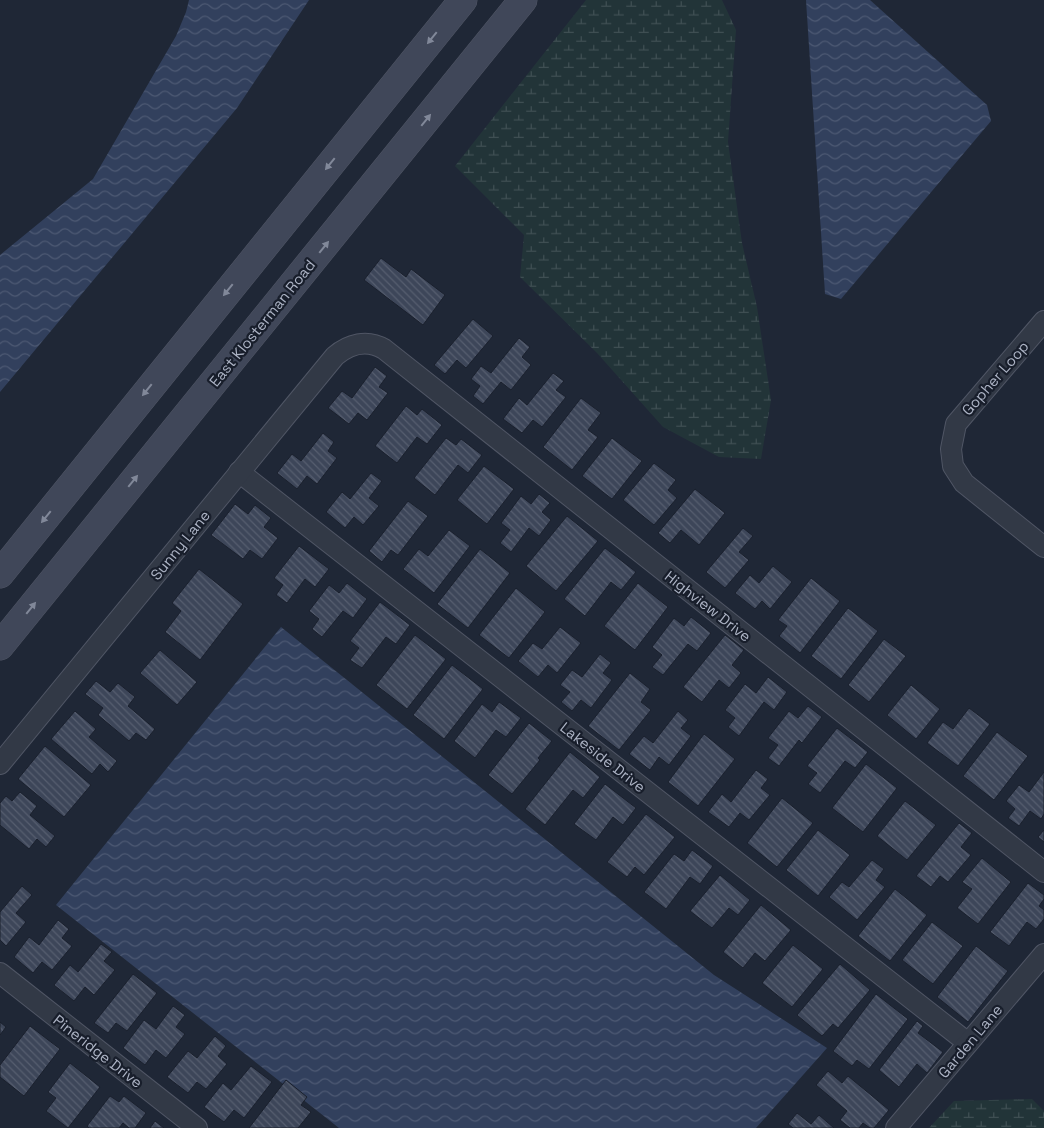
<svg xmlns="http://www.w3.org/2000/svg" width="1044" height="1128" font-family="'Space Grotesk',sans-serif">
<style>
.wetland{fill:url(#wetland-marsh)}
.water{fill:url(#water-waves)}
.building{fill:url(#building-back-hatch);stroke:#1a202d}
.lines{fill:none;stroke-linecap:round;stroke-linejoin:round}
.minor-casing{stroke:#505665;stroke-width:22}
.secondary-casing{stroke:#505665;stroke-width:29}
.minor{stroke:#323946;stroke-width:20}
.secondary{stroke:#404759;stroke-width:28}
.oneway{fill:#818899}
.labels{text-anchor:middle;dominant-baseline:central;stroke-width:4.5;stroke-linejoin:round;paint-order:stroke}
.street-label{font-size:15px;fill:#acb3c4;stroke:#181e2b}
</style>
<defs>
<pattern id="wetland-marsh" width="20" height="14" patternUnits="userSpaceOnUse" patternTransform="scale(1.25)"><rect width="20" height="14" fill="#223438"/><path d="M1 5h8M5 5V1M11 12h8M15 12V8" fill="none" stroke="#3f4f53"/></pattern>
<pattern id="water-waves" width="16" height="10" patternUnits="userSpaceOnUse" patternTransform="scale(1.25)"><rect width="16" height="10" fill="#32405d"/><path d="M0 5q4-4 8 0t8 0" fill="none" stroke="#4d5973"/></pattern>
<pattern id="building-back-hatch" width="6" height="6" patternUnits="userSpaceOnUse" patternTransform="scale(1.25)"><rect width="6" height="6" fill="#3d4659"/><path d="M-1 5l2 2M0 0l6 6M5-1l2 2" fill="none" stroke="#565e6f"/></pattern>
</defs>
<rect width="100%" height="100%" fill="#1f2736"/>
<g class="wetland">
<polygon points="586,0 722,0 736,30 728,142 742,243 757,307 771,400 761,459 719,457 663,427 597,353 520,277 524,235 455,166"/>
<polygon points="1032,1099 1044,1111 1044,1128 929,1128 954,1101"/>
</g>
<g class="water">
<polygon points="189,0 309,0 237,108 0,392 0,255 93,179 176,36 186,12"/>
<polygon points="806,0 870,0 987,105 991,121 841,299 825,294"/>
<polygon points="281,627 714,975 827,1048 756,1128 339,1128 56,905"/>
</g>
<g class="building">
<polygon points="381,258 406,277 411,269 445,295 423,325 364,280"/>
<polygon points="473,319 493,336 466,368 457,360 445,374 434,365"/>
<polygon points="519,338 530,347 522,357 531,365 511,390 501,382 483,404 473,396 480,386 471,379 481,366 491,373"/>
<polygon points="375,367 387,376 379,387 388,393 367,420 358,413 349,424 328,408 342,391 352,398"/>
<polygon points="553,373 564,381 556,390 566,397 542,427 533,420 522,433 503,419 519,398 527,405"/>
<polygon points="581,398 601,413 588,430 598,437 572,470 543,447"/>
<polygon points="406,406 417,415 422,409 442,425 427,444 417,437 397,463 375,446"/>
<polygon points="323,433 334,442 328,451 337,458 317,484 307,476 297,489 277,473 292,454 301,461"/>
<polygon points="446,438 456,445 461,439 482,455 468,473 458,465 435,495 414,478"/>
<polygon points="612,438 642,461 612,499 582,476"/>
<polygon points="654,463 676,480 668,490 677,498 654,525 623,500"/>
<polygon points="484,466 514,489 487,524 457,500"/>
<polygon points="371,473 382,481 369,498 379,506 363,525 354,517 345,528 326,512 342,492 350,499"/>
<polygon points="695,489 725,513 699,545 681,530 670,543 658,533"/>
<polygon points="539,494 550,503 542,512 551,520 539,536 529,528 511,552 500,543 510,530 501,523 521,496 531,504"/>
<polygon points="408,501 428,516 398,555 391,550 382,562 369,551"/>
<polygon points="235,504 248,514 255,505 271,518 264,527 278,538 262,559 250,550 243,559 211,535"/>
<polygon points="567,516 598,541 556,591 526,566"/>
<polygon points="743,528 753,536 739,552 749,560 725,588 706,572"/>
<polygon points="449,530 470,546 434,593 403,569 419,549 428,556"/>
<polygon points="299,546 329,569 315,587 305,579 287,603 276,595 283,585 274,578"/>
<polygon points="605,548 636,572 621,590 611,582 585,616 564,599"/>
<polygon points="480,549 510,573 468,628 437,604"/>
<polygon points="773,566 792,582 770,609 762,601 755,609 735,593 750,575 759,583"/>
<polygon points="199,569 243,604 200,660 165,632 181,611 172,603"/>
<polygon points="811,578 840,601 800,653 779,636 787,626 778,620"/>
<polygon points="347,583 367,599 353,618 343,611 322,637 312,629 319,619 309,611 329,585 339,593"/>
<polygon points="638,583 668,607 635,650 604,626"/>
<polygon points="516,588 545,612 509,658 479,635"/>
<polygon points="380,602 410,625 396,644 386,637 362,668 350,660 359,648 350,641"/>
<polygon points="848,608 878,631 841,679 811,656"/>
<polygon points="691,617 711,633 697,651 688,644 663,675 652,667 662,655 652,647 674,618 684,626"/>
<polygon points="560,627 581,643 557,673 548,665 538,677 518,661 533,643 542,649"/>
<polygon points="415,635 446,659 407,709 376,685"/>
<polygon points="725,635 744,650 732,665 741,673 729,688 719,680 702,702 683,687"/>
<polygon points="884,639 906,656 869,702 848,685"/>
<polygon points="160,650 197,682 177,705 140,673"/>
<polygon points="600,654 611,663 603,673 612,680 591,708 581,700 572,711 561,702 570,692 560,685 572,670 582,677"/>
<polygon points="452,665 483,689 444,739 413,715"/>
<polygon points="630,673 650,689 641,702 651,710 619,750 588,726"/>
<polygon points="768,677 787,692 774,710 764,702 739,736 728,727 735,718 725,710 745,684 756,693"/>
<polygon points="96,681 110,692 118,683 135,697 128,706 155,729 146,740 136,733 129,741 98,715 103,708 85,694"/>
<polygon points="911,685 940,709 916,739 887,715"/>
<polygon points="499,702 521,718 506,737 496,730 475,758 454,741 482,704 492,712"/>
<polygon points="808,706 822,717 802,743 799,740 779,766 768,758 778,745 768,738 789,711 798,718"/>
<polygon points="969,708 990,724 958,766 927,743 943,722 953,729"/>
<polygon points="75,711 96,729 89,737 117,761 108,772 100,764 92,774 51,739"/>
<polygon points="678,711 688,720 681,728 691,736 669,765 659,757 650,770 629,754 644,736 653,743"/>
<polygon points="529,723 552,741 538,758 540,760 512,794 488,775"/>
<polygon points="837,728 868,752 855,768 845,761 820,793 808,784 817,773 807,766"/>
<polygon points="997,732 1028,756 994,800 963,776"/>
<polygon points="704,734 735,759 698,806 668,782"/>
<polygon points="45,746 91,785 64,817 18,779"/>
<polygon points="570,752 600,777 583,798 573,790 545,825 525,809"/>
<polygon points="866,764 897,788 863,832 832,808"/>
<polygon points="756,770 768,779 761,788 770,795 749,820 740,813 729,827 708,812 722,794 731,802"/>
<polygon points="1044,772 1044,814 1041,819 1030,811 1019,826 1008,818 1015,809 1006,801 1019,785 1029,792"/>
<polygon points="605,784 636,808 623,825 613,817 596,840 574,824"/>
<polygon points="20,792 37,806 30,815 55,836 46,847 37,839 29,849 0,825 0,803 6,796 12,801"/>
<polygon points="782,798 813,823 777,867 747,843"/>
<polygon points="905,801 936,825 907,860 877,836"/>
<polygon points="646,814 675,837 644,875 635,867 627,877 607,862"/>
<polygon points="959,823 972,833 961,847 971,855 948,882 940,876 931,887 916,876"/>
<polygon points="818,830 850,855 818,896 786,870"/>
<polygon points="1044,830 1044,842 1038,837"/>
<polygon points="692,850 713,866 700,884 690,877 666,909 644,892 674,854 684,861"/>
<polygon points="982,858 1011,882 978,924 957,908 972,889 962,882"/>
<polygon points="872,860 884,869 876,880 885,887 857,920 829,897 842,882 849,887"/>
<polygon points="720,875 750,900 738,915 729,908 712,928 690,911"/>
<polygon points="1028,883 1044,895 1044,899 1039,906 1044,910 1044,919 1036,929 1027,922 1009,946 990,932"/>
<polygon points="22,886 32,895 16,913 26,922 6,946 0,940 0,912"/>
<polygon points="895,889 927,915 890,961 858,936"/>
<polygon points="761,905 791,930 765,961 755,953 743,968 723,952"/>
<polygon points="58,920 69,929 62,938 72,946 52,970 42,962 33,973 14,957 29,937 39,945"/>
<polygon points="932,922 963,946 933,984 902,960"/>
<polygon points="101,944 112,952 104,961 115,970 94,995 85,987 74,1001 54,985 70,965 78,972"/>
<polygon points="793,945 823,969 792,1007 762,983"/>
<polygon points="976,946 1008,971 968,1022 937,997"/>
<polygon points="840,964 870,990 838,1028 833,1024 822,1036 797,1015"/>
<polygon points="133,974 157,993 127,1031 116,1023 108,1033 94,1023"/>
<polygon points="876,994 908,1019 869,1069 857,1060 852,1066 833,1051"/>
<polygon points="173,1006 185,1015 176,1027 185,1034 166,1058 156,1050 145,1065 123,1048 144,1020 156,1029"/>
<polygon points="917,1021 923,1026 918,1033 943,1052 927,1073 917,1064 899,1087 879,1070"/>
<polygon points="0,1022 6,1027 0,1035"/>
<polygon points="30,1026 60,1049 24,1096 0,1077 0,1065"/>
<polygon points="215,1036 226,1046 218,1056 227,1064 206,1089 197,1082 188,1093 167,1077 188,1051 197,1058"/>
<polygon points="70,1063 100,1087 68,1128 46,1111 56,1098 48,1092"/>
<polygon points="251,1066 272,1082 244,1118 234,1110 224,1122 204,1107 223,1083 231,1090"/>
<polygon points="828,1071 842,1083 848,1076 889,1110 874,1128 870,1128 863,1123 859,1128 850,1128 840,1120 847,1111 816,1085"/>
<polygon points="286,1080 307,1097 301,1105 311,1112 298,1128 249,1128"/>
<polygon points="110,1096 119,1102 124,1096 146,1113 135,1128 129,1128 123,1123 119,1128 89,1128 87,1126"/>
<polygon points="797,1113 811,1124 819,1115 834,1128 793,1128 788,1124"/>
<polygon points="155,1121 164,1128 150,1128"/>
</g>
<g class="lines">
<defs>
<g id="minor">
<polyline points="1044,321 956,424 951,449 953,466 964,483 1044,547"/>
<polyline points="239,472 968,1043"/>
<path d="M0,764L335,356C349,344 367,339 384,349L1044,872"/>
<polyline points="0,973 197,1128"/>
<polyline points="896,1128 1044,954"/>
</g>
<g id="secondary">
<polyline points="0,574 463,0"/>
<polyline points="0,646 523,0"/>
</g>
</defs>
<use href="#minor" class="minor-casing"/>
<use href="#secondary" class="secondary-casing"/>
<use href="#minor" class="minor"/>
<use href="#secondary" class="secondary"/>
</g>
<defs><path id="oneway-solid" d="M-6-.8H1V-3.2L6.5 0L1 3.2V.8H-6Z" transform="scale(1.25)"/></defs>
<g class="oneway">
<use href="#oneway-solid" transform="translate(432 38) rotate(129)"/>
<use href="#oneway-solid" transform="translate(426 120) rotate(-51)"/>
<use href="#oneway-solid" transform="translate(330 164) rotate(129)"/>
<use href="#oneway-solid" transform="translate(324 247) rotate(-51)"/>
<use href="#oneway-solid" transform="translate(228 290) rotate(129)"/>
<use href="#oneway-solid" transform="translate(147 390) rotate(129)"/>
<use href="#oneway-solid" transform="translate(133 481) rotate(-51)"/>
<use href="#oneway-solid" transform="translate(46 517) rotate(129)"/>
<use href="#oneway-solid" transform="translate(31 608) rotate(-51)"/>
</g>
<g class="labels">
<g class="street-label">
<text transform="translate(262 323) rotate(-51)">East Klosterman Road</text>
<text transform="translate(995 378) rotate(-49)">Gopher Loop</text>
<text transform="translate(180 545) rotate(-51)">Sunny Lane</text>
<text transform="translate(708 606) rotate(38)">Highview Drive</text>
<text transform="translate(603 757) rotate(38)">Lakeside Drive</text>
<text transform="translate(970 1041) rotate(-50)">Garden Lane</text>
<text transform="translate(98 1051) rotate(38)">Pineridge Drive</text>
</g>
</g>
</svg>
